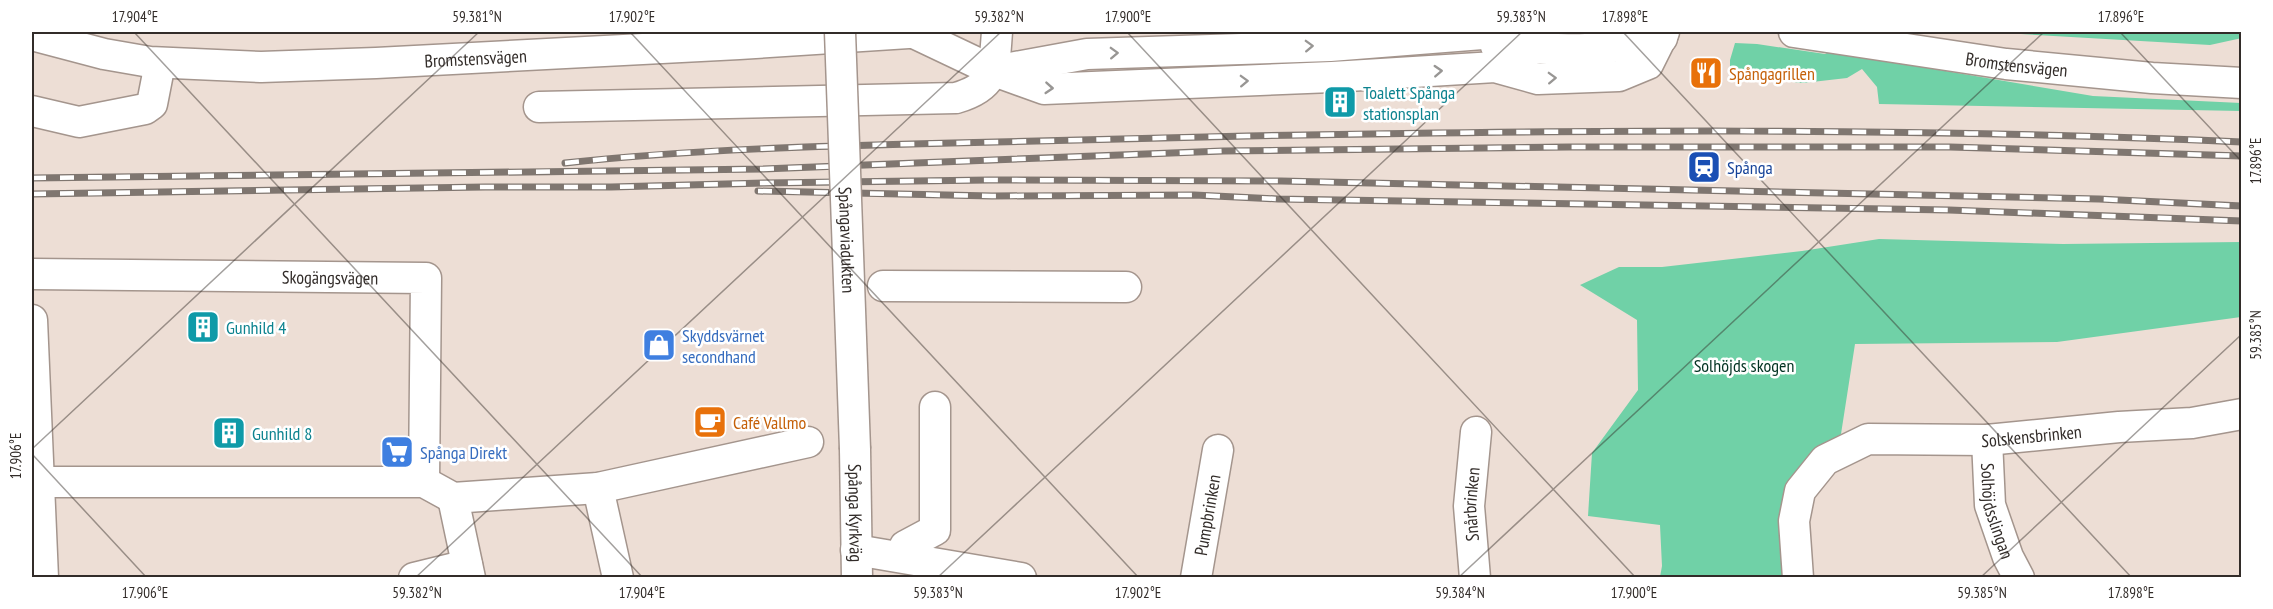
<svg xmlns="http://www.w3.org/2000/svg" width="2273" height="609" font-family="'PT Sans Narrow',sans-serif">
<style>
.green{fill:#70d1a7}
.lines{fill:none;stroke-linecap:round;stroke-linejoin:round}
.minor-casing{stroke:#a4958d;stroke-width:33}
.minor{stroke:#fff;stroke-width:30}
.rail-casing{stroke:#7f7670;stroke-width:7}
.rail{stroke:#fff;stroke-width:4.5;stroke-dasharray:14;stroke-linecap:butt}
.minor-bridge-casing{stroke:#a4958d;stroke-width:33;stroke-linecap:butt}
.minor-bridge{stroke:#fff;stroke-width:30}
.oneway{stroke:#989694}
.ticks{fill:none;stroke:#322c29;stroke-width:1.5;stroke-opacity:0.45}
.labels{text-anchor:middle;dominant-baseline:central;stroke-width:5;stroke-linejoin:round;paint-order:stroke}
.street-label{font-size:18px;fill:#322c29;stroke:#fff}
.food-label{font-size:18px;fill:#c56008;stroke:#fff;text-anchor:start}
.culture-label{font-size:18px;fill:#0d838f;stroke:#fff;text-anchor:start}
.transit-label{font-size:18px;fill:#164399;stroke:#fff;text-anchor:start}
.shop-label{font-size:18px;fill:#366cbe;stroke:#fff;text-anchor:start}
.park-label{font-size:18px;fill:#023322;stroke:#fff}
.neatline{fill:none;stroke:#322c29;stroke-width:2}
.ticks-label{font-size:15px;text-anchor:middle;fill:#322c29}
</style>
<rect width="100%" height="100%" fill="#edded5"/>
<g class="green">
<polygon points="1986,32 2241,32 2242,38 2210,45"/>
<polygon points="1735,43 1757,44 1825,54 1838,47 1922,67 2093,96 2241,103 2241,111 1879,104 1877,87 1862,69 1847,78 1803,83 1730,76 1730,60"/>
<polygon points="1879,239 2063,244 2241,242 2241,317 2057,342 1855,344 1841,434 1805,462 1788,577 1660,577 1662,566 1660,525 1588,516 1592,453 1638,390 1637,320 1580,285 1619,267 1662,267 1802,251"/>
</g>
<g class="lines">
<defs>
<g id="minor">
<path id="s1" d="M1794,32L2006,64L2152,78L2242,83"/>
<polyline points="914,33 994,71 1044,89 1332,77 1495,67 1538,79 1619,76 1648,64 1664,32"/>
<path id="s2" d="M32,35L104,54L150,62L261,67L376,63L739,44L924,32"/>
<path d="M1496,46C1547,50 1613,53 1662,38"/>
<polyline points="994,71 1087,54 1330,46 1495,33"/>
<path d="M539,107L956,98C997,86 994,68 997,32"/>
<polyline points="32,111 79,122 145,109 152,104 160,63"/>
<path id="s3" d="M32,274L426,278L424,482"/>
<polyline points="883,286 1126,287"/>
<polyline points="32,320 43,578"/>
<path id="s4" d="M1987,440L1990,505L2008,557L2019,578"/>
<path id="s5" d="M855,449L857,578"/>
<polyline points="32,482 424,482 453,498 598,488 808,442"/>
<polyline points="598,488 618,578"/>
<polyline points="453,498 470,578"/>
<polyline points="856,550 1021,578"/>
<polyline points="903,557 905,546 935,530 935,407"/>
<polyline points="414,578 467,565"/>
<path id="s6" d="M1196,578L1218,450"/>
<path id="s7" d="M1475,578L1469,506L1476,432"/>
<path id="s8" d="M1798,578L1794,521L1800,491L1825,460L1868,439L1987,440L2119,427L2192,423L2242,414"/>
</g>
</defs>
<use href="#minor" class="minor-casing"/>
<use href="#minor" class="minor"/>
<defs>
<g id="rail">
<path d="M565,163C694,149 823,146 952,143C1050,141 1149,138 1247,136C1578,130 1910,127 2242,142"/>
<polyline points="32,178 763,169 1223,151 1569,147 1950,147 2242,156"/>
<polyline points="758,191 992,196 1194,195 1278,199 1949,210 2242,221"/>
<polyline points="32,194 485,187 611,187 764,183 989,180 1281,181 2099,199 2242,206"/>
</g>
</defs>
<use href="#rail" class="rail-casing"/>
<use href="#rail" class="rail"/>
<defs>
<g id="minor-bridge">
<path id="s9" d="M840,32L855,449"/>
</g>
</defs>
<use href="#minor-bridge" class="minor-bridge-casing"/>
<use href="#minor-bridge" class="minor-bridge"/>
</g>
<defs><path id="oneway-chevron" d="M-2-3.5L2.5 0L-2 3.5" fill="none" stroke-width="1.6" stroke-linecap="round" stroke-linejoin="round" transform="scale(1.5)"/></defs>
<g class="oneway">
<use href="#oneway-chevron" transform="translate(1309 46) rotate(-2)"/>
<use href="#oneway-chevron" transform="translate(1114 53) rotate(-2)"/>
<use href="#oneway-chevron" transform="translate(1438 71) rotate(-3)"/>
<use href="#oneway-chevron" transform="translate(1552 78) rotate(-2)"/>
<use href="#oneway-chevron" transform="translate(1244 81) rotate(-2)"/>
<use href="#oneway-chevron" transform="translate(1049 88) rotate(4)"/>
</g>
<path class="ticks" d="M134,32L643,578M630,32L1139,578M1127,32L1636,578M1623,32L2132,578M2120,32L2242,162M32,449L479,32M32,454L147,578M415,578L1001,32M937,578L1522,32M1458,578L2044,32M1980,578L2242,334"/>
<defs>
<symbol id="restaurant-square" viewBox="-11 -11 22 22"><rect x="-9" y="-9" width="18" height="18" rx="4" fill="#e8710a" stroke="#fff"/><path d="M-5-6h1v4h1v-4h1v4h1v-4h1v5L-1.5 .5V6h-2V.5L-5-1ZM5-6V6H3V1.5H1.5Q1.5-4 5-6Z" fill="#fff"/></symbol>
<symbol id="building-square" viewBox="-11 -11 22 22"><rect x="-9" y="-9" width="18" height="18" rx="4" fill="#0f9aa8" stroke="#fff"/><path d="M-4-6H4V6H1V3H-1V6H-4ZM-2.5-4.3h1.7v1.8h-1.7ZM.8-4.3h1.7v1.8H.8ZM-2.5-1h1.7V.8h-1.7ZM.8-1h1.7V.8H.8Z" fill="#fff"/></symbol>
<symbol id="station-square" viewBox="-11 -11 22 22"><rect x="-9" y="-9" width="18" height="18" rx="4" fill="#1a4fb4" stroke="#fff"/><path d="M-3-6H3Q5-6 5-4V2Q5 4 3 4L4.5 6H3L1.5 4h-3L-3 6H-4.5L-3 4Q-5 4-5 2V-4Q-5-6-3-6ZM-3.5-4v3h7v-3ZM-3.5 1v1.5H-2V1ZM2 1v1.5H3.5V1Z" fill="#fff"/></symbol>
<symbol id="shop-square" viewBox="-11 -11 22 22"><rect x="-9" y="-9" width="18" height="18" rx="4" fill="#3f7fe0" stroke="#fff"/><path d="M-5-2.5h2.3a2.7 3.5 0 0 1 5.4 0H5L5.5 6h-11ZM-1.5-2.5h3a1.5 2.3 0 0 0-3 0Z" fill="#fff"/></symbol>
<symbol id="cafe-square" viewBox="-11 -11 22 22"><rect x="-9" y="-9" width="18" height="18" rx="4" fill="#e8710a" stroke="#fff"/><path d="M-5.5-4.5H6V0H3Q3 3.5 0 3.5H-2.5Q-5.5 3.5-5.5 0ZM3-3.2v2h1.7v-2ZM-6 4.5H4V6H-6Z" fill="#fff"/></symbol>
<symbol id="supermarket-square" viewBox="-11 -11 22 22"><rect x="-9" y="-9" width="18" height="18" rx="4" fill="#3f7fe0" stroke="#fff"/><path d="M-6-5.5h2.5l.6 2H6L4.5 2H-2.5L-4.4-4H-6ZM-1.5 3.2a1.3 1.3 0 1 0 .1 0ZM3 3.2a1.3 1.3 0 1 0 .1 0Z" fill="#fff"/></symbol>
</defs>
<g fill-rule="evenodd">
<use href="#restaurant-square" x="1687" y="54" width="38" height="38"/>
<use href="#building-square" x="1321" y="83" width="38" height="38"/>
<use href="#station-square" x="1685" y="148" width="38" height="38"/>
<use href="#building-square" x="184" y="308" width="38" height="38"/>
<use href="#shop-square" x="640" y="326" width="38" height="38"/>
<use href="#cafe-square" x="691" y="403" width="38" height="38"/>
<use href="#building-square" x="210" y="414" width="38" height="38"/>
<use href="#supermarket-square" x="378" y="433" width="38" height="38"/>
</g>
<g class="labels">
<g class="street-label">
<text stroke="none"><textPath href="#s2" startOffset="447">Bromstensvägen</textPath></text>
<text stroke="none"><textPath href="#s1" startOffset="225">Bromstensvägen</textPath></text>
<text stroke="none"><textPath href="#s9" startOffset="208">Spångaviadukten</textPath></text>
<text stroke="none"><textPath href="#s3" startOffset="298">Skogängsvägen</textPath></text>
<text stroke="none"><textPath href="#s8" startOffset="339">Solskensbrinken</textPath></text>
<text stroke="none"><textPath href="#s7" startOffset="74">Snårbrinken</textPath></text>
<text stroke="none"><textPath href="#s4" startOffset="72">Solhöjdsslingan</textPath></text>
<text stroke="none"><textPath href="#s5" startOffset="64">Spånga Kyrkväg</textPath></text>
<text stroke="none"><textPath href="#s6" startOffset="64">Pumpbrinken</textPath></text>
</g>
<g class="food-label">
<text x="1729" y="73">Spångagrillen</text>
<text x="733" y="422">Café Vallmo</text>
</g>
<g class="culture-label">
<text x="1363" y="92">Toalett Spånga<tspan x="1363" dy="21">stationsplan</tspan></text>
<text x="226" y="327">Gunhild 4</text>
<text x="252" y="433">Gunhild 8</text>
</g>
<g class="transit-label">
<text x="1727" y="167">Spånga</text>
</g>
<g class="shop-label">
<text x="682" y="335">Skyddsvärnet<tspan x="682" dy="21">secondhand</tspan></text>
<text x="420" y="452">Spånga Direkt</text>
</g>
<g class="park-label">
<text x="1744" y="365">Solhöjds skogen</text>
</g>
</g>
<rect width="2273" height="609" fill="none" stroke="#ffffff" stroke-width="66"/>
<rect x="33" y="33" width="2207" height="543" class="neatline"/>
<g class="ticks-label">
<text x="135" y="22">17.904°E</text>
<text x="477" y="22">59.381°N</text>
<text x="632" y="22">17.902°E</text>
<text x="999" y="22">59.382°N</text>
<text x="1128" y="22">17.900°E</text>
<text x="1521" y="22">59.383°N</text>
<text x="1625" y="22">17.898°E</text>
<text x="2121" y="22">17.896°E</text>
<text transform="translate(2256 161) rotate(-90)" y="5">17.896°E</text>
<text transform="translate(2256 335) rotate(-90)" y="5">59.385°N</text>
<text transform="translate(16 456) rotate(-90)" y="5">17.906°E</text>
<text x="145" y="598">17.906°E</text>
<text x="417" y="598">59.382°N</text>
<text x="642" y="598">17.904°E</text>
<text x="938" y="598">59.383°N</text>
<text x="1138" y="598">17.902°E</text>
<text x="1460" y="598">59.384°N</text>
<text x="1634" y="598">17.900°E</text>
<text x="1982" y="598">59.385°N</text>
<text x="2131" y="598">17.898°E</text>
</g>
</svg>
